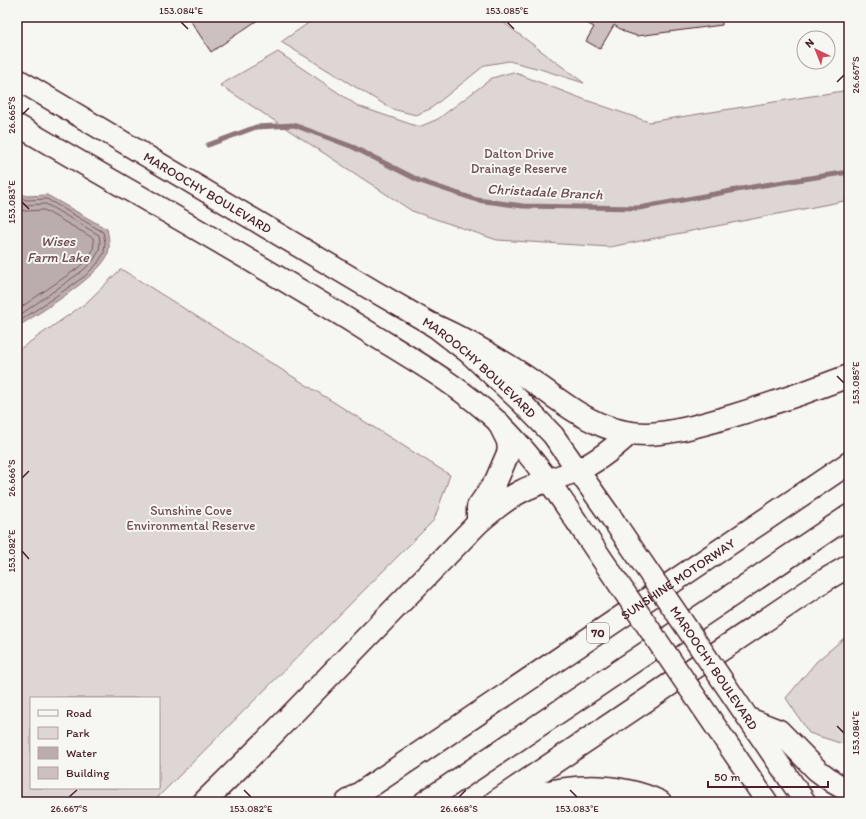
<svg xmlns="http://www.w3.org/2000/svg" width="866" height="819" font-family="Itim,sans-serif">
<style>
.green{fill:#ddd6d5;stroke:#947a80;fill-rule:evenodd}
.water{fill:#bbadae;stroke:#8e747a}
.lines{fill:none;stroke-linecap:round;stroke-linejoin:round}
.shore{stroke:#77585f;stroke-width:1}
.stream{stroke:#8e747a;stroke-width:5}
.building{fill:#ccc1c0;stroke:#4a1f2b}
.secondary-casing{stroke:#4a1f2b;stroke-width:24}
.motorway-casing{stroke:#4a1f2b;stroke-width:25}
.secondary{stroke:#f6f6f2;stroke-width:21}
.motorway{stroke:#f6f6f2;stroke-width:22}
.secondary-bridge-casing{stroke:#4a1f2b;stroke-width:24;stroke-linecap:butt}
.secondary-bridge{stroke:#f6f6f2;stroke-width:21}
.ticks{fill:none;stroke:#4a1f2b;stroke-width:1.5}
.labels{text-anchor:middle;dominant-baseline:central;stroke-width:4;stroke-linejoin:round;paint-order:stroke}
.shield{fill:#f6f6f2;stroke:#7e6067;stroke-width:1}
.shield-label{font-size:12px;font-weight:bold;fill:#4a1f2b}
.park-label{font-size:13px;fill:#6f4d56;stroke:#f6f6f2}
.street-label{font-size:13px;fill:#4a1f2b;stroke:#f6f6f2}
.water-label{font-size:14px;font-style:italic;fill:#6c4a52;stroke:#f6f6f2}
.neatline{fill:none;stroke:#4a1f2b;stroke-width:1.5}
.ticks-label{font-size:10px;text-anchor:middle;fill:#4a1f2b}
</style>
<rect width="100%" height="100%" fill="#f6f6f2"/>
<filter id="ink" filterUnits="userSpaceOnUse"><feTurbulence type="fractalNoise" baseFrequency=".025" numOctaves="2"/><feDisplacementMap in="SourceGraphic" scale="8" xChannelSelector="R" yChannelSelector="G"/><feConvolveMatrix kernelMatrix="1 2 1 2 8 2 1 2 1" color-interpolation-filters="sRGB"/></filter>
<g filter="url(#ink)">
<g class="green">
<polygon points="317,17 496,17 584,83 540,69 509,61 485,65 430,109 416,115 392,109 281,42"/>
<polygon points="278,52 358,106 419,127 438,119 492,78 513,72 583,99 649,122 849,90 849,200 610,247 497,240 412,211 220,85"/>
<path d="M121,269L450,475L434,520L153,802H17V351L86,303ZM31,698H159V788H31Z"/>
<polygon points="849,634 849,746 809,733 786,698 817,661"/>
</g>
<path class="water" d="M17,191L26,196L47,195L107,229C109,238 110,246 108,254C100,276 38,314 17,327Z"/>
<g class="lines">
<g class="shore">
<polyline points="17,196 26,200 47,199 103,232 105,242 104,253 97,264 85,276 17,323"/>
<polyline points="17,201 25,205 46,204 99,235 100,242 99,251 93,261 81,272 17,317"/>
<polyline points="17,208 25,211 44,210 93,238 94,242 93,250 89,257 78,268 17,310"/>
</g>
<polyline class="stream" points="208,145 256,127 294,125 353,147 420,181 477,200 523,206 639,208 758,186 849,172"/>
</g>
<g class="building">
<polygon points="188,17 262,17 211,52"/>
<polygon points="576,17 722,17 722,25 637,36 625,32 614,25 600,49 586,41 594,27"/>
</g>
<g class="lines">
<defs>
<g id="secondary">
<path id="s1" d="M17,79L374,291L433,325L469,353L520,401L553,435L613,520"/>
<path d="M17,125C132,193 249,257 362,328C408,357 458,384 497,421C533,455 560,497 587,537"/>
<polyline points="716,671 805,802"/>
<polyline points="690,689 767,802"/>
</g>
<g id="motorway">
<path d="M433,325C464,339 492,355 520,373C548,391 573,414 604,426C617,431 633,434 646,434C675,433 704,424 732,416C772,404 810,391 849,376"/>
<polyline points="478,523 478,507 496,481 509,451 508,441 499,423"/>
<polyline points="751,720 779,731 817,770 833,782 849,791"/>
<path d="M204,802L265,742L478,523C491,512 504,500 520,492C538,482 559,478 578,470C595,463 617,445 630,433"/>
<path id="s2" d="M347,802L849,463"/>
<polyline points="425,802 849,516"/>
<polyline points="495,802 825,580 849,566"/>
<path d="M516,802C560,784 615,781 660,802"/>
</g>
</defs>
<use href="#secondary" class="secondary-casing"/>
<use href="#motorway" class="motorway-casing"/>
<use href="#secondary" class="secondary"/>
<use href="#motorway" class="motorway"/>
<defs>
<g id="secondary-bridge">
<polyline points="613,520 716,671"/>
<polyline points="587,537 690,689"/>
</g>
</defs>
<use href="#secondary-bridge" class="secondary-bridge-casing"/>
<use href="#secondary-bridge" class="secondary-bridge"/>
</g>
</g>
<path class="ticks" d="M181,22L188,29M507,22L514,29M837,82L844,75M22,115L29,108M22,202L29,209M837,376L844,383M22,478L29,471M22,551L29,559M837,726L844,733M244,790L251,797M570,790L577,797M69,797L77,790M459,797L466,790"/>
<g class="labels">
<rect class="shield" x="587" y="623" width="22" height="20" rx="3"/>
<g class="shield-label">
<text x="598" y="633">70</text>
</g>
<g class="park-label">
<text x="519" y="153">Dalton Drive<tspan x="519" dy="15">Drainage Reserve</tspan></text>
<text x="191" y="510">Sunshine Cove<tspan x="191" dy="15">Environmental Reserve</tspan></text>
</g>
<g class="street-label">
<text stroke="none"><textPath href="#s1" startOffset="222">MAROOCHY BOULEVARD</textPath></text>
<text stroke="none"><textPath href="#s1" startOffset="546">MAROOCHY BOULEVARD</textPath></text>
<text stroke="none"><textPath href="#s2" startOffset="399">SUNSHINE MOTORWAY</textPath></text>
<text transform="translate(714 668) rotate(56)">MAROOCHY BOULEVARD</text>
</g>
<g class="water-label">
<text transform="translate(545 192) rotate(3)">Christadale Branch</text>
<text x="58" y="241">Wises<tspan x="58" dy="16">Farm Lake</tspan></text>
</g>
</g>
<rect width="866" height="819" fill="none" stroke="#f6f6f2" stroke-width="44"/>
<rect x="30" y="697" width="130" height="92" fill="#f6f6f2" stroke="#b1a0a2"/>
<rect x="38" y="710" width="20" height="6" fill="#f6f6f2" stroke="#b1a0a2"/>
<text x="66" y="717" font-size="12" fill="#4a1f2b">Road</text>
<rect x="38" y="727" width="20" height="12" fill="#ddd6d5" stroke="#b1a0a2"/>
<text x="66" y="737" font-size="12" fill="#4a1f2b">Park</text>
<rect x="38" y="747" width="20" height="12" fill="#bbadae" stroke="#b1a0a2"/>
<text x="66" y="757" font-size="12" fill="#4a1f2b">Water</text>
<rect x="38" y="767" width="20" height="12" fill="#ccc1c0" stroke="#b1a0a2"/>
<text x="66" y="777" font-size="12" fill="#4a1f2b">Building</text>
<g transform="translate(816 50) rotate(317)"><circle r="19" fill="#f6f6f2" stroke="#b1a0a2"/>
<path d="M0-3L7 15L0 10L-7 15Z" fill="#d1495b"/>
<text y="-6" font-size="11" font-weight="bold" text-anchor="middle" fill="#4a1f2b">N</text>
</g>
<path d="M708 781v6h120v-6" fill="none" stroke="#4a1f2b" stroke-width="2"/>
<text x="714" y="781" font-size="12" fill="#4a1f2b" stroke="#f6f6f2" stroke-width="3" paint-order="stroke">50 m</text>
<rect x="22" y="22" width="822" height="775" class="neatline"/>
<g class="ticks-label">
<text x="181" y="14">153.084°E</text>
<text x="507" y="14">153.085°E</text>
<text transform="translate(855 75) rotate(-90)" y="4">26.667°S</text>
<text transform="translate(11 115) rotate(-90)" y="4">26.665°S</text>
<text transform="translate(11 202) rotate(-90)" y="4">153.083°E</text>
<text transform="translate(855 383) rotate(-90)" y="4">153.085°E</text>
<text transform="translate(11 478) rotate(-90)" y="4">26.666°S</text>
<text transform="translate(11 551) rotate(-90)" y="4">153.082°E</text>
<text transform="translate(855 733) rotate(-90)" y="4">153.084°E</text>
<text x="69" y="812">26.667°S</text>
<text x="251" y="812">153.082°E</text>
<text x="459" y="812">26.668°S</text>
<text x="577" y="812">153.083°E</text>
</g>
</svg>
